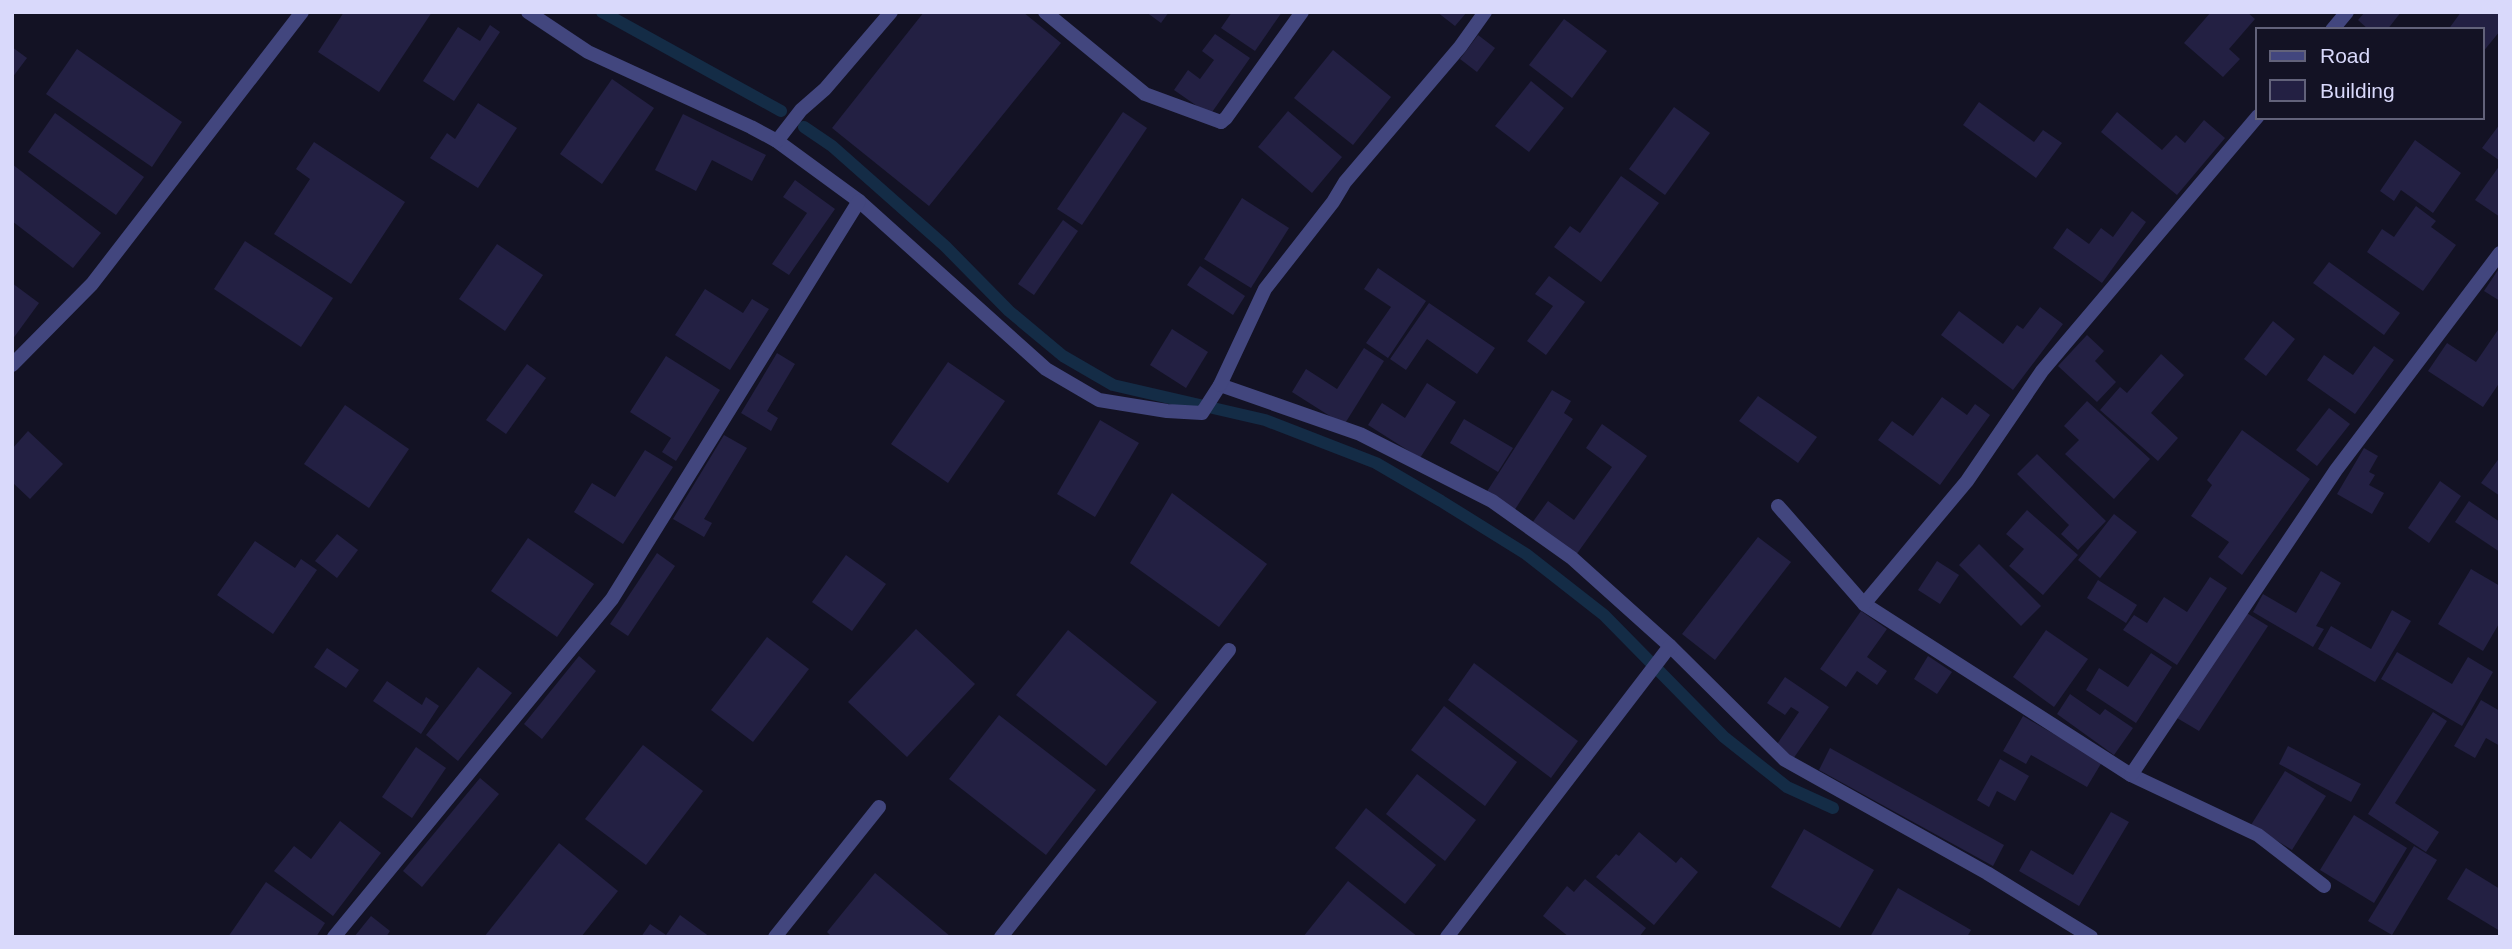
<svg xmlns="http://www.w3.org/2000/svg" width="2512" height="949" font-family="Helvetica,sans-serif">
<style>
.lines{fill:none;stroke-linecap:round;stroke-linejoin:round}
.stream{stroke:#142c46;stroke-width:12}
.building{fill:#232043}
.service{stroke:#42467e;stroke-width:14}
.minor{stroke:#42467e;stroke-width:14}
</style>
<rect width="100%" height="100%" fill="#131224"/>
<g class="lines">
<g class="stream">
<polyline points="602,12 781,111"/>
<polyline points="804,127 832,146 945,246 1009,311 1063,356 1113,385 1265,420 1376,463 1441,501 1526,554 1604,615 1724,737 1787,787 1833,808"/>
</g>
</g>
<g class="building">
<polygon points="344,12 432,12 379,92 318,52"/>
<polygon points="924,12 1023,12 1061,43 929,206 832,128"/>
<polygon points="1146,12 1169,12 1161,23"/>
<polygon points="1232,12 1282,12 1255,51 1221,28"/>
<polygon points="1437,12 1467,12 1455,26"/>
<polygon points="2211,12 2247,12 2255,19 2229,49 2240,59 2223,77 2184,43"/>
<polygon points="2365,12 2401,12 2387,30 2369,30 2358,20"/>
<polygon points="2461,12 2500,12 2500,31 2482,53 2482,30 2448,30"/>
<polygon points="1564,19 1607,51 1572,98 1529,65"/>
<polygon points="490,25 500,32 454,101 423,81 458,27 480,41"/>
<polygon points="1215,34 1250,58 1210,115 1174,90 1188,70 1200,79 1214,60 1202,51"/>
<polygon points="1478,35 1495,48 1477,72 1460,59"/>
<polygon points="12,47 27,58 12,78"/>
<polygon points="77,49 182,122 152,167 46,94"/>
<polygon points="1333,50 1391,97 1353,145 1294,98"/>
<polygon points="612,79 654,108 602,184 560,154"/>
<polygon points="1531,81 1564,108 1529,152 1495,126"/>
<polygon points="1979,102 2034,142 2043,130 2062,143 2036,178 1963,125"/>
<polygon points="478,103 517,128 478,188 430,158 447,133 455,139"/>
<polygon points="1674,107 1710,133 1665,195 1629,169"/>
<polygon points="1288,111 1342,157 1312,193 1258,147"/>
<polygon points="1123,112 1147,128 1082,225 1057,209"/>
<polygon points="2117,112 2162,150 2176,135 2185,143 2204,120 2225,138 2177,195 2101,132"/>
<polygon points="55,113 144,177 116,215 28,152"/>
<polygon points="683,114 766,155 752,181 712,160 696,191 655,170"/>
<polygon points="2500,124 2500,161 2482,148"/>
<polygon points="2415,140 2461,173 2433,213 2401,190 2394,201 2380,191"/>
<polygon points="314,142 405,202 351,284 274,234 310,179 296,169"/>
<polygon points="12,164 101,233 73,268 12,221"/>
<polygon points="2500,165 2500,217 2475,200"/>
<polygon points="1621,176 1659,203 1601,282 1554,247 1570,226 1580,233"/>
<polygon points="795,180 835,209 789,275 772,264 807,213 783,197"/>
<polygon points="1242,198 1289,228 1251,288 1204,259"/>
<polygon points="2416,206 2436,221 2431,227 2456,245 2423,291 2367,252 2382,229 2394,237"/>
<polygon points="2132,211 2146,222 2102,283 2053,248 2067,228 2089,244 2101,228 2113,237"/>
<polygon points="1063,220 1078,231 1034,295 1018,284"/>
<polygon points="245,241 333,298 301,347 214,289"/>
<polygon points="497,244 543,275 505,331 459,299"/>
<polygon points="2329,262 2400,313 2384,335 2313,283"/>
<polygon points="1200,266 1245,296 1233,315 1187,285"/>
<polygon points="2500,267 2500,301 2484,291"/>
<polygon points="1378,268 1426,301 1388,358 1366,343 1391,307 1364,289"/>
<polygon points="1549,276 1585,302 1546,355 1527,341 1553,306 1535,294"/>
<polygon points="12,283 39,303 12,340"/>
<polygon points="705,289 743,313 752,299 769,309 730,370 675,335"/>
<polygon points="1429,303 1495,348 1477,374 1427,339 1406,370 1390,359"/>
<polygon points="2040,307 2063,324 2013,390 1941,335 1959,311 2003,344 2017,325 2023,329"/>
<polygon points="2273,321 2295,339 2266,376 2244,359"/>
<polygon points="2500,327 2500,382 2483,407 2428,371 2447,343 2476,362"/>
<polygon points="1172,329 1208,352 1186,388 1150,365"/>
<polygon points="2087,335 2104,351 2095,361 2116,382 2097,402 2058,366"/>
<polygon points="2374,346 2394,360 2355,414 2307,380 2324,355 2353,375"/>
<polygon points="1364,348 1384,361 1344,425 1292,392 1306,369 1337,389"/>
<polygon points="777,353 795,364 767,411 778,418 771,431 741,413"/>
<polygon points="2161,354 2184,375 2151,413 2178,438 2158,461 2100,410 2120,387 2127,393"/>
<polygon points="666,356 720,390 676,461 662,452 671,438 630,412"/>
<polygon points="948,362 1005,401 948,483 891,444"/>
<polygon points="527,364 546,378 506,434 486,420"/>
<polygon points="1427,383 1456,402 1420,458 1368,425 1382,403 1405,418"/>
<polygon points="1552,390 1571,401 1564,413 1573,419 1514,511 1486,493"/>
<polygon points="1758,396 1817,437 1798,463 1739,421"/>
<polygon points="1942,397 1967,415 1975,404 1990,415 1940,485 1878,440 1892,421 1913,436"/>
<polygon points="2087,401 2150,459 2114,499 2065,454 2079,440 2064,426"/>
<polygon points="345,405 409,449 369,508 304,464"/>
<polygon points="2329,408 2350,424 2317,466 2296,450"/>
<polygon points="1464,419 1513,448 1498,472 1450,443"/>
<polygon points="1100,420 1139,443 1095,517 1057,494"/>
<polygon points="1602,424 1647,456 1576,555 1532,523 1548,501 1574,520 1612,467 1586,448"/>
<polygon points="2242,430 2310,479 2242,575 2218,557 2229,542 2191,516 2212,485 2207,480"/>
<polygon points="28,431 63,464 30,499 12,482 12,449"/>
<polygon points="724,435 747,448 704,519 712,523 704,537 673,519"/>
<polygon points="2364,448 2378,456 2369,472 2375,475 2369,485 2384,493 2372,514 2337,494"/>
<polygon points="645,450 673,467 623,544 574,512 592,483 615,497"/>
<polygon points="2037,454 2106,521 2078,550 2061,534 2069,525 2017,474"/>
<polygon points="2500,457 2500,496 2481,483"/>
<polygon points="2440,481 2461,496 2429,543 2408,528"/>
<polygon points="1172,493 1267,564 1219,627 1130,563"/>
<polygon points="2469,501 2500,522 2500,552 2455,522"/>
<polygon points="2027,510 2078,555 2043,595 2009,566 2024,549 2006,534"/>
<polygon points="2114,514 2137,532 2100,578 2078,560"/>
<polygon points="337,534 358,550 337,578 315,561"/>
<polygon points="1758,537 1791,562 1715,660 1682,634"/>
<polygon points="528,538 594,584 557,637 491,591"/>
<polygon points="255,541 295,568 301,559 317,570 273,634 217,595"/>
<polygon points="1979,544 2041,606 2021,626 1959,565"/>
<polygon points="657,553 675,566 628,636 610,624"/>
<polygon points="846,555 886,584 852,631 812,602"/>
<polygon points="1937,561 1959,575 1940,604 1918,590"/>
<polygon points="2471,569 2500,586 2500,622 2483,651 2438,624"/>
<polygon points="2321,571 2341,583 2316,626 2324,629 2313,647 2253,612 2263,594 2296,613"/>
<polygon points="2210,577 2227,588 2177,665 2123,630 2134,615 2147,623 2164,597 2187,612"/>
<polygon points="2098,580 2137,605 2126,623 2087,598"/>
<polygon points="2392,610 2411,621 2375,682 2318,649 2331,626 2371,649"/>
<polygon points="1861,611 1887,629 1867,657 1887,671 1877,685 1857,671 1846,687 1820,669"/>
<polygon points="2245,612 2268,626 2199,731 2177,718"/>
<polygon points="916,629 975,684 907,757 848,702"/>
<polygon points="1068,630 1157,702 1106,766 1016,695"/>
<polygon points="2046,630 2088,659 2054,707 2013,677"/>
<polygon points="767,637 809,669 753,742 711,710"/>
<polygon points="327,648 359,670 346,688 314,667"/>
<polygon points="2397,652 2452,684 2468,657 2493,672 2462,726 2381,679"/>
<polygon points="2151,653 2172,667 2136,723 2086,690 2099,668 2128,687"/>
<polygon points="579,656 596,671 542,739 524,724"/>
<polygon points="1928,656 1952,672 1937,694 1914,679"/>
<polygon points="1474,663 1578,741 1551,778 1448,700"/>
<polygon points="478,667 512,693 458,761 426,735"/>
<polygon points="1785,677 1829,707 1793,759 1775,747 1799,712 1791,707 1785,715 1767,703"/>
<polygon points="387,681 422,705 426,697 439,706 421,734 373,701"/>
<polygon points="2070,694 2100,715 2105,709 2133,728 2114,755 2057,714"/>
<polygon points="2481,700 2500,711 2500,746 2486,738 2475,758 2454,746"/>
<polygon points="1444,706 1517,762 1485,806 1411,750"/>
<polygon points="2433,712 2447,721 2395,803 2439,832 2426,852 2368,814"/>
<polygon points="999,715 1096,790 1046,855 949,779"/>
<polygon points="2023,716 2102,762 2087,787 2031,755 2026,764 2003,751"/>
<polygon points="643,745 703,791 646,865 585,819"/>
<polygon points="2288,746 2361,784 2351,802 2279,764"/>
<polygon points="416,747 446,768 412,818 382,797"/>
<polygon points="1830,748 2004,845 1993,866 1819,770"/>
<polygon points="2000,759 2029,776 2015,801 1997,791 1989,807 1977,800"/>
<polygon points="2285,771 2326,796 2292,850 2251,825"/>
<polygon points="1417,774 1476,820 1445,861 1386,814"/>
<polygon points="480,778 499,794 422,887 403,871"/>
<polygon points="1366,808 1436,865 1405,904 1335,848"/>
<polygon points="2111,812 2129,822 2079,906 2019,871 2031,850 2073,875"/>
<polygon points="2354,815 2407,848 2374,903 2320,870"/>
<polygon points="340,821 381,853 333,916 274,871 294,846 311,859"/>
<polygon points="1804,829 1874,870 1840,928 1771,887"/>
<polygon points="1639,832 1676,863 1681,857 1698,872 1654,925 1596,877 1616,854 1619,856"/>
<polygon points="559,843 618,891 581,937 484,937"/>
<polygon points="2414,846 2437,860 2392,935 2368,921"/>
<polygon points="2466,868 2500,889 2500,931 2447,899"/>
<polygon points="875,873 951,937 832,937 827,932"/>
<polygon points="1585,879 1646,928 1639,937 1569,937 1543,916 1567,886 1574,892"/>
<polygon points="1348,881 1418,937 1303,937"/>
<polygon points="266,882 325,923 316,937 228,937"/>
<polygon points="1898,888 1971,930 1967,937 1870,937"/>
<polygon points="680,915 710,937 641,937 650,924 666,935"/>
<polygon points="371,916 390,931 386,937 354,937"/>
</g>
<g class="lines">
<g class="service">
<polyline points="1045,12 1145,94 1221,122"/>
<polyline points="1778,506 1864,604 2131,775 2258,835 2324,886"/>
<polyline points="1001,937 1229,650"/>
</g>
<g class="minor">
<polyline points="528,12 588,52 751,127 777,141 859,201 1046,369 1099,400 1167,411 1202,413 1220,385 1360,434 1492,501 1572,558 1670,646 1785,760 1987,873 2091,937"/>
<polyline points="2332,30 2347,12"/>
<polyline points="1221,122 1226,118 1302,12"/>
<polyline points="777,141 801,110 825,89 891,12"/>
<polyline points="12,365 92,284 302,12"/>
<polyline points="1220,385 1265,289 1333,202 1345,182 1460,47 1485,12"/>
<polyline points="1864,604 1967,481 2042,371 2258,116"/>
<polyline points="2131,775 2336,470 2500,253"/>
<polyline points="334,937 612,599 859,201"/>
<polyline points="775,937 879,807"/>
<polyline points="1447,937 1670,646"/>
</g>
</g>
<rect width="2512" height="949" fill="none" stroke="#d9d9fb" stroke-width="28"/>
<rect x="2256" y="28" width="228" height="91" fill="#131224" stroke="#62627a" stroke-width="2"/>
<rect x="2270" y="51" width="35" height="10" fill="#42467e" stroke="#62627a" stroke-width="2"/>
<text x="2320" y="63" font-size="21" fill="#d9d9fb">Road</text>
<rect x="2270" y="80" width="35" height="21" fill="#232043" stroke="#62627a" stroke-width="2"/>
<text x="2320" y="98" font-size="21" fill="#d9d9fb">Building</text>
</svg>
